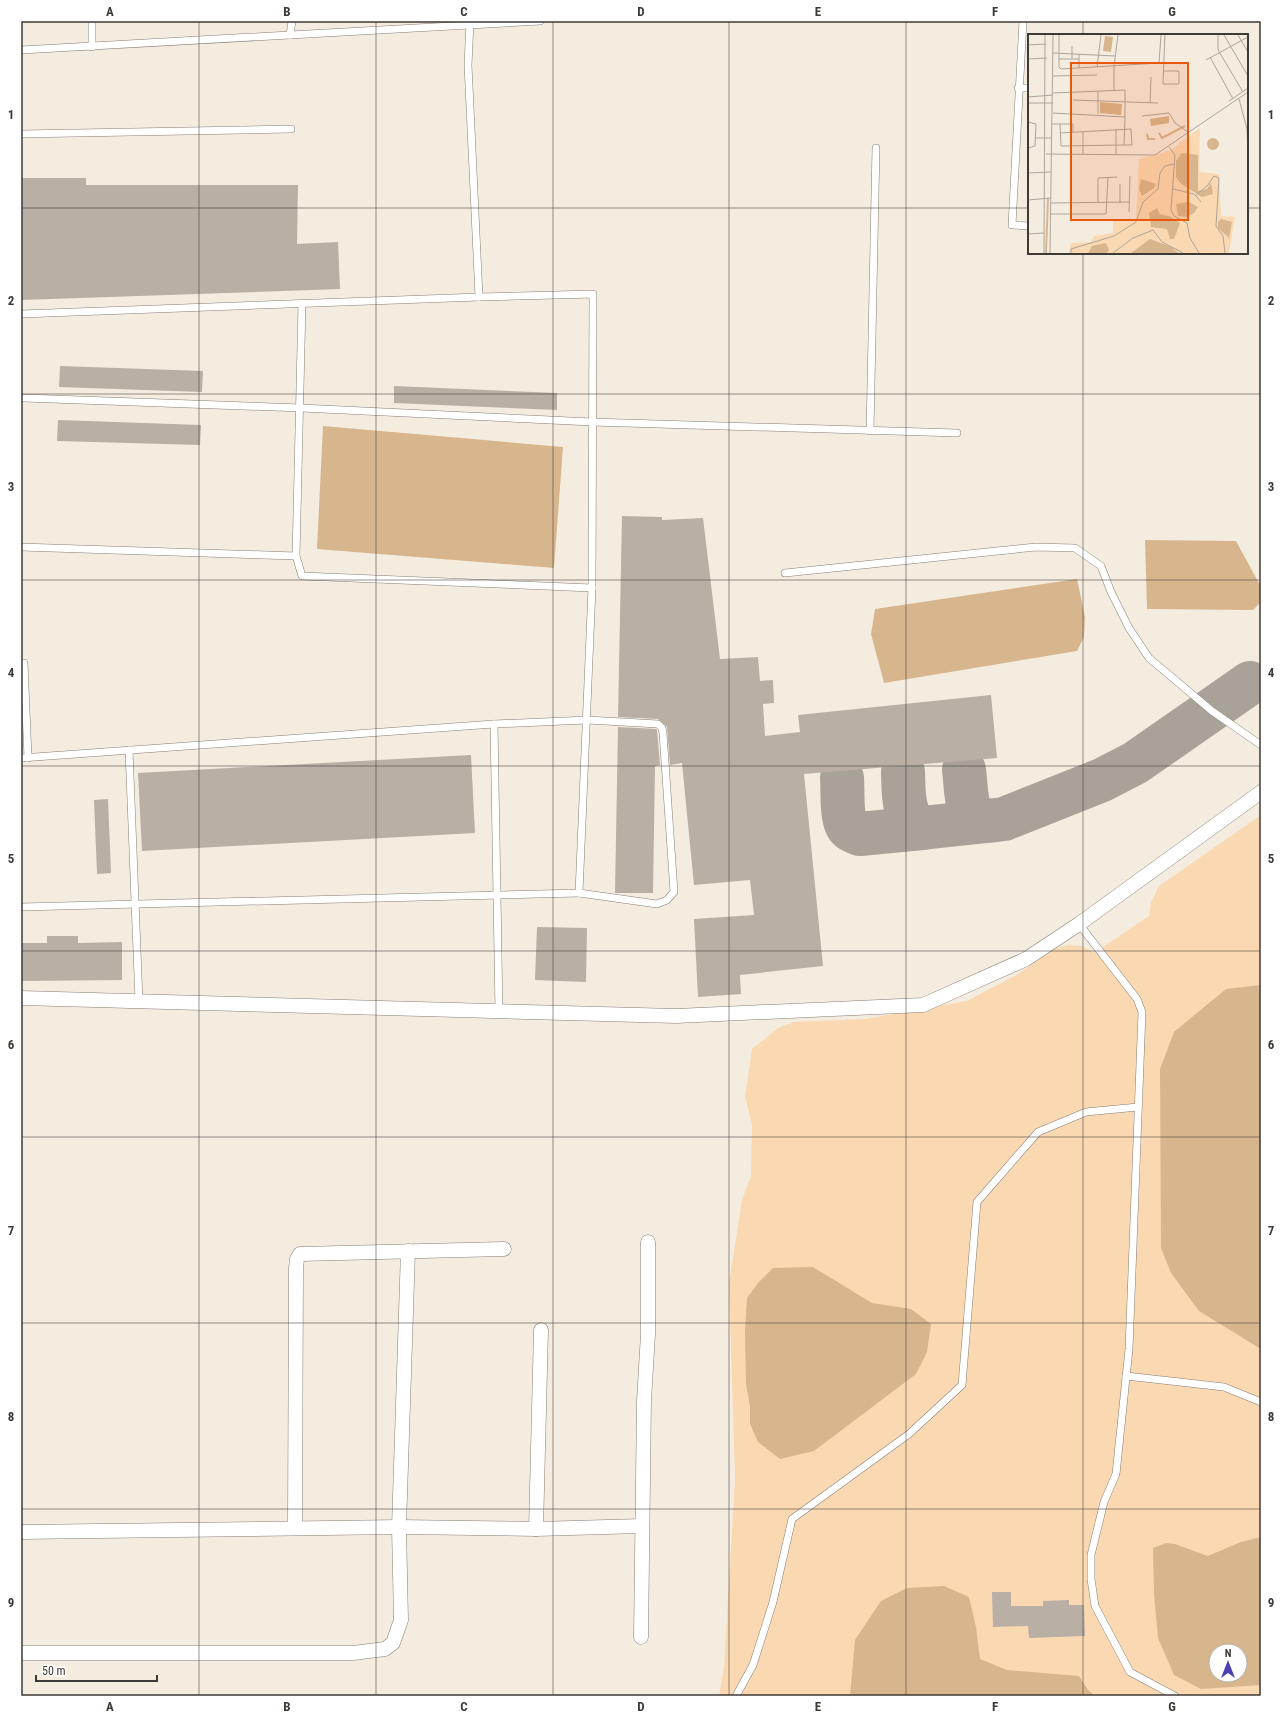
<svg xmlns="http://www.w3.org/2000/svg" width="1282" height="1717" font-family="'Roboto Condensed',sans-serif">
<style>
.green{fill:#fad9b2;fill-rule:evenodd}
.water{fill:#d7b68e;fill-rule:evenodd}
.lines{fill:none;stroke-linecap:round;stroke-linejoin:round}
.taxiway{stroke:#a9a299;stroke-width:44}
.building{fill:#b9afa5}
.service-casing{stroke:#867e74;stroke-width:8}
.minor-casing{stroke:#867e74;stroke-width:15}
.service{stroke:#fff;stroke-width:7}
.minor{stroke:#fff;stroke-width:14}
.grid{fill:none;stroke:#3e3a36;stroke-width:1;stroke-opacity:0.55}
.inset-river{fill:none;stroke:#d7b68e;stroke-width:2}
.inset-road{fill:none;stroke:#aca59c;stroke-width:1}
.view{fill:#e8590c;fill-opacity:0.15;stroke:#e8590c;stroke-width:2}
.inset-edge{fill:none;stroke:#3e3a36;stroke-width:2}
.neatline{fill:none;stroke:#3e3a36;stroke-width:1.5}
.grid-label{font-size:13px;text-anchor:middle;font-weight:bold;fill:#3e3a36}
</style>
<rect width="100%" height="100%" fill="#f5ece0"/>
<path class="green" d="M1261,815V1696H719L724,1667L735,1479L729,1283L742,1200L751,1176L752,1125L745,1097L752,1049L778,1028L793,1022L865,1019L967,1001L1018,974L1054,949L1068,945L1082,946L1094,953L1149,916L1151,902L1159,886ZM1216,1651H1240V1675H1216Z"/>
<g class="water">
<polygon points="323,426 563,447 554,568 317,549"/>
<polygon points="1145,540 1236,541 1261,587 1260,603 1253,610 1147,609"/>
<polygon points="1077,579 1085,617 1084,637 1077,651 884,683 871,634 875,609"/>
<polygon points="1261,985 1261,1349 1199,1311 1171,1273 1161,1248 1160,1069 1174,1032 1226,989"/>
<polygon points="813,1267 872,1303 911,1309 931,1324 927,1352 916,1374 814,1451 780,1459 758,1442 750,1424 750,1406 746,1384 745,1330 747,1298 758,1283 773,1268"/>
<path d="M1261,1537V1685L1201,1689L1174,1675L1158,1638L1154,1594L1153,1548L1166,1543L1175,1544L1208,1556L1241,1542ZM1216,1651H1240V1675H1216Z"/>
<polygon points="944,1586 969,1597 976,1627 980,1659 1007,1670 1079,1676 1088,1690 1095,1696 850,1696 855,1640 881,1601 907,1588"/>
</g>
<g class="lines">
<g class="taxiway">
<path d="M964,770C966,782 965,815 978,820C987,822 995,820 1004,819L1102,780L1135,763L1250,683"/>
<path d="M903,772C904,791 901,819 922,828L987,821"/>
<path d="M842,778C843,790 841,815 847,826C849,830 855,832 860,834L922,828"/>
</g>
</g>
<g class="building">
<polygon points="21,178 86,178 86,185 298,185 297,244 338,242 340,289 21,300"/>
<polygon points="60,366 203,371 202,392 59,387"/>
<polygon points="394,386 557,393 557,410 394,403"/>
<polygon points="58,420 201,425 200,445 57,441"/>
<polygon points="622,516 662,517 662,520 703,518 720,659 758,657 760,681 773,680 774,703 763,704 765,736 800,732 798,715 991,695 997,758 804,774 823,966 740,975 741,994 698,997 694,919 754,915 750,880 694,885 682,763 670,765 667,727 658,719 618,717"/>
<polygon points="618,727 656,729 657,730 660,765 655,766 653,893 615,893"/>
<polygon points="471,755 475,833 142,851 138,773"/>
<polygon points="108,799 111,873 97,874 94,800"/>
<polygon points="537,927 587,928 586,982 535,980"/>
<polygon points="47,936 78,936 78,943 122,942 122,980 21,981 21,943 47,943"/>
<polygon points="992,1592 1011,1592 1011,1606 1043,1606 1043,1601 1069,1600 1069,1605 1084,1605 1085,1636 1029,1638 1028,1626 993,1627"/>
</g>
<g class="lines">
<defs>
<g id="service">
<polyline points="1023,21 1012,225 1029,226"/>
<polyline points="470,22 468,65 479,297"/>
<polyline points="290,35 292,21"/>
<polyline points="92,47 92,21"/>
<polyline points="21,50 540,21"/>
<polyline points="1018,88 1029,88"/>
<polyline points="21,134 291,129"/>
<polyline points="21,314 479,297 593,294 592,588 302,576 296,556 21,547"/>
<polyline points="24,398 301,408 592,422 957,433"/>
<polyline points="870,431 876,148"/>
<polyline points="296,556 302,304"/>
<polyline points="785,573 1036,547 1075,548 1101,566 1111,592 1129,628 1149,658 1212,711 1261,745"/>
<polyline points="21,663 24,663 28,758"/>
<polyline points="494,724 499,1011"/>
<polyline points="129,750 139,1001"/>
<polyline points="21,758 494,724 587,720 658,724 662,728 663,733 674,892 667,900 657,904 579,893"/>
<polyline points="21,907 579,893 592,588"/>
<polyline points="1079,924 1137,999 1142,1012 1129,1349 1116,1474 1104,1502 1091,1555 1091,1579 1095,1606 1130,1672 1175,1696"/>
<polyline points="1126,1376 1224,1387 1261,1402"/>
<polyline points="736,1696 753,1665 773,1602 792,1519 909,1434 962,1385 977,1202 1038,1132 1086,1112 1138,1107"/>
</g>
<g id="minor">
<polyline points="21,998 676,1016 923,1005 1026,959 1079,924 1261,792"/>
<polyline points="295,1528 296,1268 297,1259 300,1254 504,1249"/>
<polyline points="536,1529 541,1330"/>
<polyline points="21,1532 399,1527 536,1529 642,1526"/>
<polyline points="641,1637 644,1401 648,1334 648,1242"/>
<polyline points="21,1653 353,1653 385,1649 393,1643 401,1620 399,1527 408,1251"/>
</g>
</defs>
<use href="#service" class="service-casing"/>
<use href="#minor" class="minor-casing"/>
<use href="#service" class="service"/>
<use href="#minor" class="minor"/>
</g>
<path class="grid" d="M199,21V1696M376,21V1696M553,21V1696M729,21V1696M906,21V1696M1083,21V35M21,208H1029M1247,208H1261M1083,253V1696M21,394H1261M21,580H1261M21,766H1261M21,951H1261M21,1137H1261M21,1323H1261M21,1509H1261"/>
<g transform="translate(1028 34)">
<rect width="220" height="220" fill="#f5ece0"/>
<path d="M172,94L171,138L191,140L193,182L207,183L201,219H41L43,209L63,208L66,202L85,199V186L108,185L111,125L143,116Z" fill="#fad9b2"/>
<path d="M77,2L85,3L83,18L75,17ZM72,68L94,70L93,81L72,79ZM141,82V89L123,92L122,85ZM179 110a6 6 0 1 1 12 0a6 6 0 1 1-12 0ZM154,119L170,121V157L179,155L183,149L185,160L174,163L152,149L148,143V127ZM113,145L128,150L126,154L114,162L111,155ZM161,168L170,173L166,179L158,183L150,182L148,170ZM129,174L132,180L141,182L152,189L146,205H142L139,195L123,193L121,179ZM193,185L204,188L201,204L190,194V188ZM122,205L143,213L150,219H103ZM78,209L81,216L79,219H60L64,212Z" fill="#d7b68e"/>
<path class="inset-river" d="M131,99L134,104L157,92M119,100L120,105H127M18,219L20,165"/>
<path class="inset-road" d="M31,1V33L33,35L131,29L133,1M190,1V16L215,58M196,1L220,42M210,1L220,18M0,11L18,10M25,19L87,22M182,23L205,65M0,25L19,24M31,25H51M44,25V12M178,26L220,3M69,33L73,1M51,34V20M136,37H151V50H135L136,23L137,1M25,42L69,41M86,56V32L90,1M0,63L25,61M211,65L219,95L220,120M45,66L130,69M201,67L220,54M0,69H25M122,69L123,43M25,79L97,83V56L25,59M70,80V57M114,82L141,79L147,89L161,99M0,88L8,90L7,112L0,114M24,90H32L33,112L96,111L97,83M32,90H45V98M88,95V121M55,98V120M32,99L103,95L104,111H96M7,104H24M141,113L147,121L143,176L146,182L159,189L162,204L171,219M18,120L127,121L220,58M0,139L23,138M145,155L166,160L173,168M167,162L180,151L186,142L191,144L188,192L195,202L197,219M0,166L23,164M70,168V144L89,143M23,169L101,168M92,169V150M101,178L102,142M23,180H78L80,143M0,200L16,199M16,219L17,1M22,219L25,1M43,219V215L86,202L108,188L115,168L130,155L132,139L137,132L146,130M85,219L105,204L125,196L134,208L155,219"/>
<path class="view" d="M43,29H160V186H43Z"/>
<rect width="220" height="220" class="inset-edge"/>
</g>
<rect width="1282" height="1717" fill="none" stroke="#ffffff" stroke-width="44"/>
<g transform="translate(1228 1663)"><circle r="19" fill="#ffffff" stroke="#b2b0af"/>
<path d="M0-3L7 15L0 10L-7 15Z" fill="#4c3eb5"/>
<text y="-6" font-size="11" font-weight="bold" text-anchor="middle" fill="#3e3a36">N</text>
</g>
<path d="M36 1675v6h121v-6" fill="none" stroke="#3e3a36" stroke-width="2"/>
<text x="42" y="1675" font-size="12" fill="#3e3a36" stroke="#ffffff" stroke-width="3" paint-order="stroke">50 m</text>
<rect x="22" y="22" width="1238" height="1673" class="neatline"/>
<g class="grid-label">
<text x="110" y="16">A</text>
<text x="287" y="16">B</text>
<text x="464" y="16">C</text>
<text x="641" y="16">D</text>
<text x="818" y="16">E</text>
<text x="995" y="16">F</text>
<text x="1172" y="16">G</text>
<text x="11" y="119">1</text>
<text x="1271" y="119">1</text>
<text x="11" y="305">2</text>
<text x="1271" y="305">2</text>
<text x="11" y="491">3</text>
<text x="1271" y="491">3</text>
<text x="11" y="677">4</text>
<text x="1271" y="677">4</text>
<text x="11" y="863">5</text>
<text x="1271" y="863">5</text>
<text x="11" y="1049">6</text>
<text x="1271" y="1049">6</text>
<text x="11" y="1235">7</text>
<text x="1271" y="1235">7</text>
<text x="11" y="1421">8</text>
<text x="1271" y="1421">8</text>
<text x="11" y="1607">9</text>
<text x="1271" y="1607">9</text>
<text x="110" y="1711">A</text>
<text x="287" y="1711">B</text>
<text x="464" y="1711">C</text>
<text x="641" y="1711">D</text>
<text x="818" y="1711">E</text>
<text x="995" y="1711">F</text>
<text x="1172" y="1711">G</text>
</g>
</svg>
